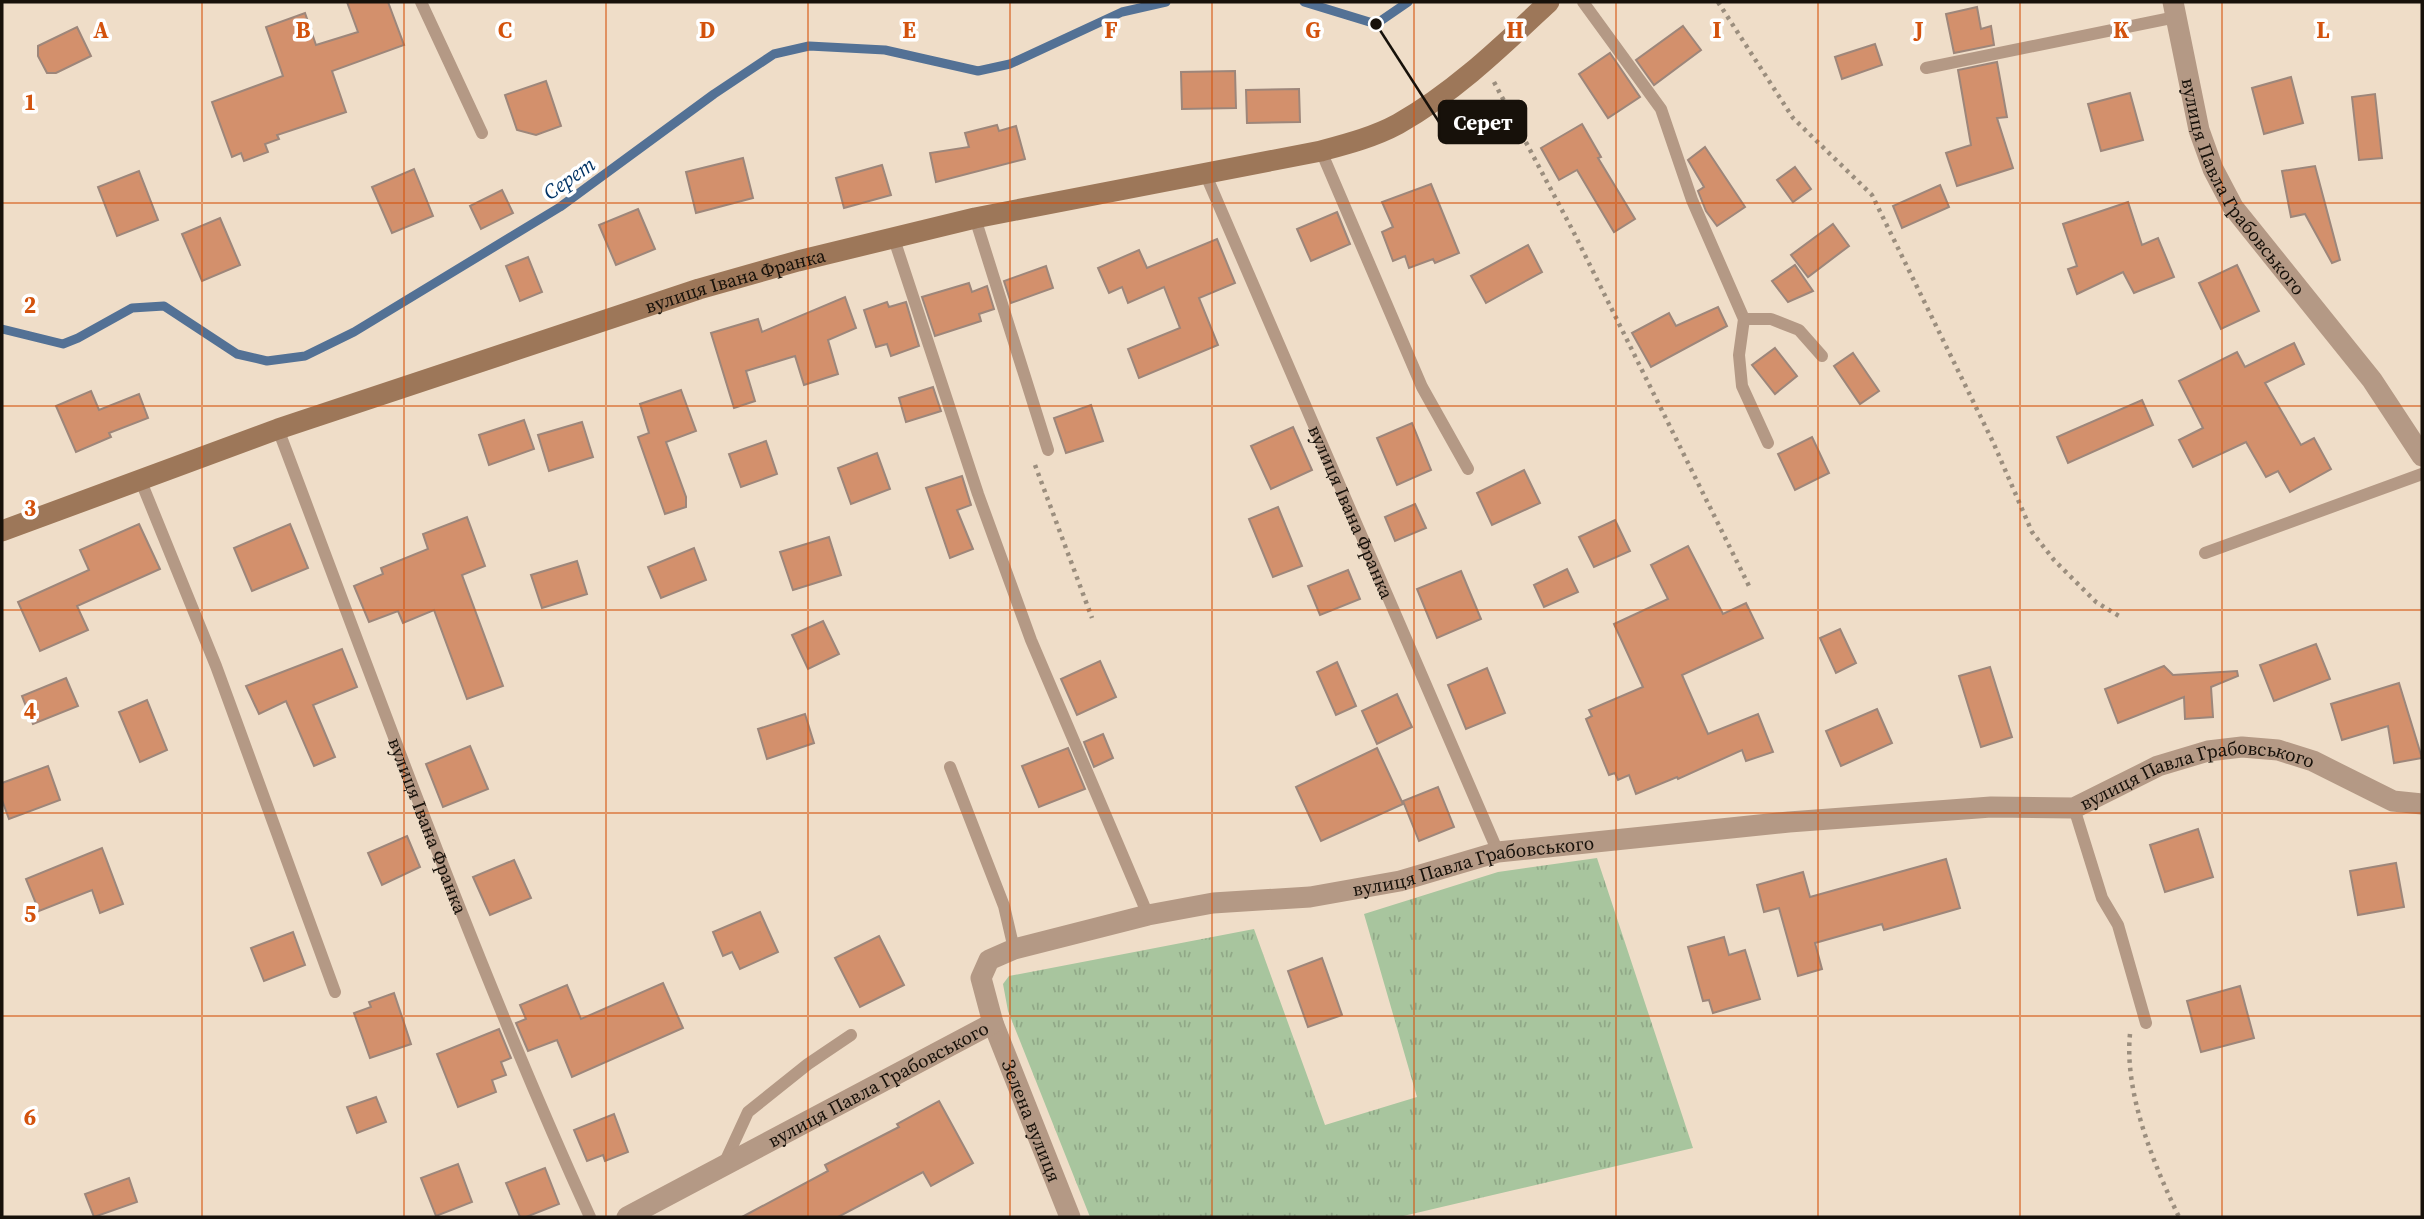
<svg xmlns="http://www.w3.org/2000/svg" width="2424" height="1219" font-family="'Source Serif 4',serif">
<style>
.grass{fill:url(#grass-tufts)}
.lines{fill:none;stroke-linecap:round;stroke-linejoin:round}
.stream{stroke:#537195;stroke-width:9}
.building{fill:#d3906c;stroke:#9d867a;stroke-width:2}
.path{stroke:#9b8e7e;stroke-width:4.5;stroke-dasharray:3.5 5;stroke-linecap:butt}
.lane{stroke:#b49985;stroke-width:12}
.street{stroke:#b49985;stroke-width:21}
.secondary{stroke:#9d7759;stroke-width:21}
.grid{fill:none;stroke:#d3520c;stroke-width:2;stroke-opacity:0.55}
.labels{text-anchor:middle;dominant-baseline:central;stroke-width:7;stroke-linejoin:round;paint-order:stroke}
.street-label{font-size:19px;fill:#17110a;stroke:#fff}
.water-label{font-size:21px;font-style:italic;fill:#023466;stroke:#fff}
.grid-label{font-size:23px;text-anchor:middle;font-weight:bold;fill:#d3520c;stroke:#fff;stroke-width:7;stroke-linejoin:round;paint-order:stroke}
.leader{fill:none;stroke:#17110a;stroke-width:2.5}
.callout-dot{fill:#17110a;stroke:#fff;stroke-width:2.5}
.callout{fill:#17110a;stroke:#17110a;stroke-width:2.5}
.callout-label{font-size:21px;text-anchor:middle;font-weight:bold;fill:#fff}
</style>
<defs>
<pattern id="grass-tufts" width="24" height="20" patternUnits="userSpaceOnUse" patternTransform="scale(1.75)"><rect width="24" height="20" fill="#a8c59e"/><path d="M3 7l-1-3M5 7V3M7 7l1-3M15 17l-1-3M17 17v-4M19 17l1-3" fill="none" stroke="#90a887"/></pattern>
</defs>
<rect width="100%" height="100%" fill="#efddc8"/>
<polygon class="grass" points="1597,858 1693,1148 1399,1217 1090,1217 1008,1011 1003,984 1009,976 1254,929 1325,1125 1417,1097 1364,914 1498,872"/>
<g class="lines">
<g class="stream">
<polyline points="1304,2 1376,24 1408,2"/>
<polyline points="2,329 63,344 78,338 132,308 164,306 237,354 267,361 305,356 354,332 560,207 714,94 774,54 809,46 885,50 978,71 1010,64 1122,12 1166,2"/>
</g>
</g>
<g class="building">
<polygon points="347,2 388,2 404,45 332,71 346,112 277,135 279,139 265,144 268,152 244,161 241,153 232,157 212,102 283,76 266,27 305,13 316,45 358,32"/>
<polygon points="1977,7 1981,29 1991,26 1994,45 1954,53 1946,14"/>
<polygon points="1683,26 1701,50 1654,85 1636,60"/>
<polygon points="77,27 91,56 56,73 47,73 38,56 38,46"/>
<polygon points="1875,44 1882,65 1842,79 1835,57"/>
<polygon points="1610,53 1640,97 1608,118 1579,74"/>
<polygon points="1997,62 2007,117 1997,118 2013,168 1957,186 1946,153 1971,145 1958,70"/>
<polygon points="1235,71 1236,108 1182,109 1181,72"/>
<polygon points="2291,77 2303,123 2264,134 2252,88"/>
<polygon points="546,81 561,126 536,135 517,130 505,95"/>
<polygon points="1299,89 1300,122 1247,123 1246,90"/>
<polygon points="2130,93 2143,140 2101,151 2088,104"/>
<polygon points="2375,94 2382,158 2359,160 2352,97"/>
<polygon points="1582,124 1601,157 1598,158 1635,219 1614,232 1577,170 1559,180 1541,148"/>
<polygon points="997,125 999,131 1016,126 1025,159 936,182 930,153 969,147 965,133"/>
<polygon points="1705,147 1745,207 1717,226 1706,211 1698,191 1704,187 1688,160"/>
<polygon points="743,158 753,198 696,213 686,172"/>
<polygon points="882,165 891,195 844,208 836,178"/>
<polygon points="2315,166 2340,260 2332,263 2305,214 2291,217 2282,171"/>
<polygon points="1795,167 1811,189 1793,202 1777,180"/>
<polygon points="414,169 433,216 392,233 372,187"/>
<polygon points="139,171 158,220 117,236 98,187"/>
<polygon points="1431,184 1459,253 1435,263 1433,259 1409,268 1405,256 1393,261 1382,232 1393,227 1382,202"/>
<polygon points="1940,185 1949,207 1902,228 1893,206"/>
<polygon points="502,190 513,213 481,229 470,206"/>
<polygon points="2128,202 2142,245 2158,238 2174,277 2134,293 2123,272 2077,294 2068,269 2077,266 2063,224"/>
<polygon points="638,209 655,249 616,265 599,225"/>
<polygon points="1337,212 1350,244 1311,261 1297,229"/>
<polygon points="220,218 240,265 202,281 182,234"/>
<polygon points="1833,224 1849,246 1808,277 1791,255"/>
<polygon points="1217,239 1235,283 1199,298 1218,345 1139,378 1128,349 1180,328 1164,287 1128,303 1122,287 1109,293 1098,268 1139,250 1147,268"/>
<polygon points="1528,245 1542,272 1486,303 1471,276"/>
<polygon points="528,257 542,292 520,301 506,266"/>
<polygon points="1795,265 1813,291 1788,302 1772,281"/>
<polygon points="2237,265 2259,311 2221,329 2199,283"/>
<polygon points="1046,266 1053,288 1011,303 1004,281"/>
<polygon points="969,283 972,292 987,286 994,309 979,314 981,321 935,336 922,297"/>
<polygon points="845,297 856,328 828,340 838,374 804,385 795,356 746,371 755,401 734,408 711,333 758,319 762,332"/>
<polygon points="887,302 889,307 906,302 919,346 891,356 887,344 876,347 864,310"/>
<polygon points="1718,307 1727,326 1651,367 1632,333 1669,313 1676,326"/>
<polygon points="2294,343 2304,364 2265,383 2301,445 2314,438 2331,469 2290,492 2278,471 2266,477 2246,442 2193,467 2179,440 2203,428 2179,381 2237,352 2245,367"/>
<polygon points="1775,348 1797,376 1775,394 1752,365"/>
<polygon points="1853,353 1879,391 1860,404 1834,366"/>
<polygon points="933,387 941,411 906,422 899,398"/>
<polygon points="681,390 696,431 666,442 686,497 686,507 665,514 638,437 649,433 640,404"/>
<polygon points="91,391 99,410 139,394 148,418 109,433 111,437 76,452 56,406"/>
<polygon points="2142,400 2153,425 2068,463 2057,437"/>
<polygon points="1091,405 1103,441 1066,453 1054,418"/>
<polygon points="524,420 534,449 489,465 479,435"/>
<polygon points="582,422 593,457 549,471 538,435"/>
<polygon points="1412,423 1431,470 1397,485 1377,438"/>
<polygon points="1293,427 1312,470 1271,489 1251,446"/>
<polygon points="1812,437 1829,473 1795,490 1778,454"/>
<polygon points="766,441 777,474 741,487 729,454"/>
<polygon points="877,453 890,489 851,504 838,468"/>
<polygon points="1524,470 1540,503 1492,525 1477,493"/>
<polygon points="962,476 971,505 957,510 973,549 950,558 926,488"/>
<polygon points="1415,504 1426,528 1395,541 1385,517"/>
<polygon points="1278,507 1302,566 1273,577 1249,519"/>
<polygon points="467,517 485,566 462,575 503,686 467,699 434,610 403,623 398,611 369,622 354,586 383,574 381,568 428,549 423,534"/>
<polygon points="1615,520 1630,551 1594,567 1579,537"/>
<polygon points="139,524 160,569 77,606 88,630 40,651 18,602 89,570 80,550"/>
<polygon points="290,524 308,568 252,591 234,548"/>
<polygon points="829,537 841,575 793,590 780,552"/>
<polygon points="1688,546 1723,614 1746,603 1763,638 1682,675 1708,734 1758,714 1773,752 1746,761 1742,750 1678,779 1677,777 1636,794 1629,775 1618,780 1615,773 1609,775 1586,719 1592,716 1589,710 1643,687 1614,624 1668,599 1651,565"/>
<polygon points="694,548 706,580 661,598 648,567"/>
<polygon points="577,561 587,594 542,608 531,575"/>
<polygon points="1567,569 1578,592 1544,607 1534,585"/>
<polygon points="1348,570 1360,599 1320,615 1308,586"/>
<polygon points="1461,571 1481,619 1437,638 1417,589"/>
<polygon points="823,621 839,654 808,669 792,635"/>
<polygon points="1840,629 1856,663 1836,673 1820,638"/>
<polygon points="2316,644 2330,679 2274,701 2260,665"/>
<polygon points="342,649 357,687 313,705 335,757 314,766 286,701 259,714 246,686"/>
<polygon points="1100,661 1116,697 1077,715 1061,679"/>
<polygon points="1337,662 1356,706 1336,715 1317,672"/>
<polygon points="2164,666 2173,675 2237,671 2238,676 2211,687 2213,717 2185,719 2184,697 2118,723 2105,689"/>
<polygon points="1990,667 2012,737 1981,747 1959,676"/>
<polygon points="1487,668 1505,713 1466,729 1448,685"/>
<polygon points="66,678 78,706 33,724 22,696"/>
<polygon points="2399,683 2422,758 2394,763 2388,726 2342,740 2331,704"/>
<polygon points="1397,694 1412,727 1377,744 1362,711"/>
<polygon points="147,700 167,750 140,762 119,712"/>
<polygon points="1877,709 1892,743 1841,766 1826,731"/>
<polygon points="805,714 814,743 767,759 758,729"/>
<polygon points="1103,734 1113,758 1094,767 1084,742"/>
<polygon points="470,746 488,789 443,807 426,764"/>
<polygon points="1068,748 1085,789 1039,807 1022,766"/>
<polygon points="1377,748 1403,804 1321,841 1296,787"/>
<polygon points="48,766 60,800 9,819 2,800 2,783"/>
<polygon points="1438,787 1454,827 1419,841 1403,801"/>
<polygon points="2198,829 2213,877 2165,892 2150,845"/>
<polygon points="407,836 420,867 382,885 368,853"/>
<polygon points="102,848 123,904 100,913 92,890 39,911 26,879"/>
<polygon points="1946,859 1960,908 1884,930 1882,924 1815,943 1822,969 1798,976 1779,908 1764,912 1757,885 1803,872 1810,897"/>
<polygon points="514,860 531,898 490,915 473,877"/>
<polygon points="2396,863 2404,907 2358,915 2350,871"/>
<polygon points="760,912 778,952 740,969 732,952 723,956 713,932"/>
<polygon points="293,932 305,965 264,981 251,948"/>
<polygon points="879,936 904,985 860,1007 835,958"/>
<polygon points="1724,937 1729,955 1745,950 1760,999 1713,1013 1709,1000 1703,1001 1688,947"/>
<polygon points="1322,958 1342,1015 1308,1027 1288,971"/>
<polygon points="663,983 683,1028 572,1077 557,1040 528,1051 516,1023 526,1019 520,1005 567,985 581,1019"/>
<polygon points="2240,986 2254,1038 2201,1052 2187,1001"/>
<polygon points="394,993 411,1044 370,1058 354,1013 371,1007 369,1002"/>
<polygon points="499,1029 511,1058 501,1062 506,1075 492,1080 496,1092 458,1107 437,1054"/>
<polygon points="376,1097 386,1122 357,1133 347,1107"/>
<polygon points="939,1101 973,1163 931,1186 923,1172 838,1217 742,1217 828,1171 825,1165 899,1127 897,1124"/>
<polygon points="614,1114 628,1152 605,1161 603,1155 587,1161 574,1130"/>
<polygon points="458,1164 472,1202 436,1216 421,1178"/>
<polygon points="545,1168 559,1204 526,1217 520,1217 506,1183"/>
<polygon points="129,1178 137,1202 94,1217 85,1194"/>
</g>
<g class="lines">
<g class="path">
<polyline points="1718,2 1793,118 1872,195 1993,442 2032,532 2054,560 2096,602 2119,616"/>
<polyline points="1494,82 1573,231 1751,590"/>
<polyline points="1035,465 1092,618"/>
<path d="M2130,1034C2124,1093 2154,1165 2179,1217"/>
</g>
<g class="lane">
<polyline points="421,2 482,133"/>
<polyline points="1583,2 1661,109 1692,200 1744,319 1739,355 1742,386 1768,443"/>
<polyline points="1926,68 2176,17"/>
<polyline points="1321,151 1422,387 1468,469"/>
<path id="s1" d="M1205,173L1498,852"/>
<polyline points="975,218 1048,450"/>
<polyline points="893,236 978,494 1031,640 1148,915"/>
<polyline points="1744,319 1771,319 1799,330 1822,356"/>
<path id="s2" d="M278,429C378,693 473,960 590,1217"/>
<polyline points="140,479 216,666 335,992"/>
<polyline points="2205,553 2422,474"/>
<polyline points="950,767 1004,906 1014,949"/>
<polyline points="2074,808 2102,898 2118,925 2146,1023"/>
<polyline points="724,1164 748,1112 808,1064 851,1035"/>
</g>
<g class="street">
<path id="s3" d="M2173,2L2199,130L2213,169L2233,207L2372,380L2422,456"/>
<path id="s4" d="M993,1023L1070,1217"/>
<path id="s5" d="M627,1217L993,1023L981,978L989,960L1014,949L1148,915L1213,903L1310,897L1400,881L1498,852L1789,822L1991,807L2074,808L2158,766L2208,751L2242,747L2278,750L2313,761L2393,801L2422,804"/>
</g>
<path class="secondary" id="s6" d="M2,531L278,429L699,289L798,261L975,218L1321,151C1347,144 1374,137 1398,124C1455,92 1502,46 1549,2"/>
</g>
<path class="grid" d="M202,2V1217M404,2V1217M606,2V1217M808,2V1217M1010,2V1217M1212,2V1217M1414,2V1217M1616,2V1217M1818,2V1217M2020,2V1217M2222,2V1217M2,203H2422M2,406H2422M2,610H2422M2,813H2422M2,1016H2422"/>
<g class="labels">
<g class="street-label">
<text stroke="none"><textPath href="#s3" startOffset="201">вулиця Павла Грабовського</textPath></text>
<text stroke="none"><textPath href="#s6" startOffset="775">вулиця Івана Франка</textPath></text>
<text stroke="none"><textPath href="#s1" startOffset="369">вулиця Івана Франка</textPath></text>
<text stroke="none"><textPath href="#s5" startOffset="1712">вулиця Павла Грабовського</textPath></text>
<text stroke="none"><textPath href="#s2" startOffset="424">вулиця Івана Франка</textPath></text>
<text stroke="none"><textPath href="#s5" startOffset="976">вулиця Павла Грабовського</textPath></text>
<text stroke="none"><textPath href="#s5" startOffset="284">вулиця Павла Грабовського</textPath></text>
<text stroke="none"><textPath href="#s4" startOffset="105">Зелена вулиця</textPath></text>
</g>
<g class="water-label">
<text transform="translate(569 178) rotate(-35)">Серет</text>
</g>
</g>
<g class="grid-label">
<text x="101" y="38">A</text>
<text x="303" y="38">B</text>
<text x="505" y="38">C</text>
<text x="707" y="38">D</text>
<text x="909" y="38">E</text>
<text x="1111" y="38">F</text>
<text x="1313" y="38">G</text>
<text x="1515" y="38">H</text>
<text x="1717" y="38">I</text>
<text x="1919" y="38">J</text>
<text x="2121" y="38">K</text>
<text x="2323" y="38">L</text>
<text x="30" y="110">1</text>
<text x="30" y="313">2</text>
<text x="30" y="516">3</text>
<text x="30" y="719">4</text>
<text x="30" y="922">5</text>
<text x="30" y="1125">6</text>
</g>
<path class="leader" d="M1376 24L1439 122"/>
<circle class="callout-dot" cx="1376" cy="24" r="7"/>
<rect class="callout" x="1439" y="101" width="87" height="42" rx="7"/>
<g class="callout-label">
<text x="1483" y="130">Серет</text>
</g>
<rect width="2424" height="1219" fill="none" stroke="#17110a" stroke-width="7"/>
</svg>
